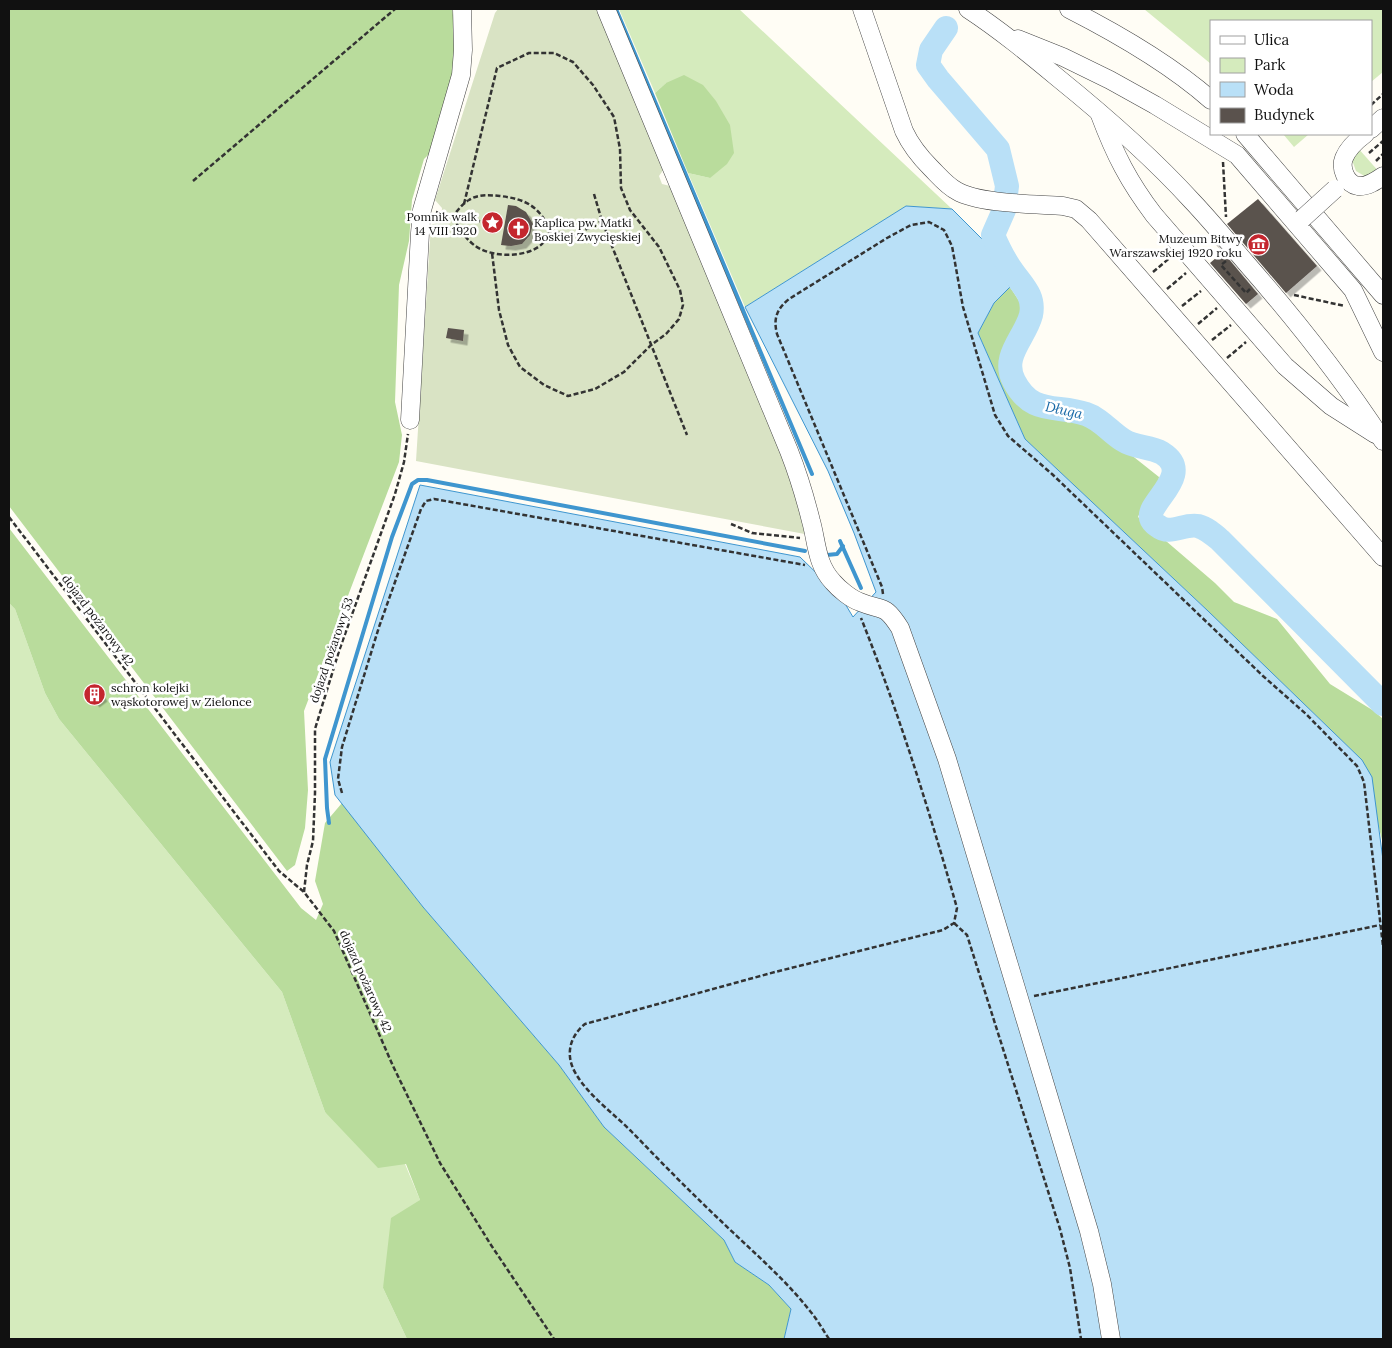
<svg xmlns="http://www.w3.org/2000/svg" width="1392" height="1348" font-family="Lora,serif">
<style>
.green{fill:#d5ebbd}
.forest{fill:#b9dc9c}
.cemetery{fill:#d9e3c4}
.water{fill:#b9e0f7;stroke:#3f96cf}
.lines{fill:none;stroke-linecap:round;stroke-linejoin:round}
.stream{stroke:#3f96cf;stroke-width:4}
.river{stroke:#b9e0f7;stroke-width:24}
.building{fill:#5a524d;filter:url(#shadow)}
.minor-casing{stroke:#444;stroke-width:19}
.path{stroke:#333;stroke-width:2.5;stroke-dasharray:5 2.5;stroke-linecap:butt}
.minor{stroke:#fff;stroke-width:18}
.minor-bridge-casing{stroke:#444;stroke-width:19;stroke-linecap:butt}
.minor-bridge{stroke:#fff;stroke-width:18}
.labels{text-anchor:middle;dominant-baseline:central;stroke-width:5;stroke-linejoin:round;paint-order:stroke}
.poi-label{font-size:12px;fill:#111;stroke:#fff;text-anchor:end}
.street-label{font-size:12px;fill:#111;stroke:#fff}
.water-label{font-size:14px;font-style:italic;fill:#1768a6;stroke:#fff}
</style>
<defs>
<filter id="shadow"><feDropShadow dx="4.5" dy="4.5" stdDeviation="0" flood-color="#0004"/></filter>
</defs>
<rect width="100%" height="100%" fill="#fffdf5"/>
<g class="green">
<polygon points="619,9 739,9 952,209 906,206 745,307 688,173 710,178 666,83 655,93"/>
<polygon points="1144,9 1383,9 1383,72 1371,82 1371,21 1211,21 1211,64"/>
<polygon points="1283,134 1309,134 1294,147"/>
<polygon points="1358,148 1380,173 1366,177 1356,171 1352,160"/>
<polygon points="9,603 15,609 45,693 59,719 282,992 325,1112 405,1164 420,1200 383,1288 407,1339 9,1339"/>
</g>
<g class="forest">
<polygon points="9,9 452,9 458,47 455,76 433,150 424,159 412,200 409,241 399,285 395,402 402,435 399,462 304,711 308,790 305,828 295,865 287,871 9,506"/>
<polygon points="684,75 703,85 716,101 730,125 734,153 727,164 710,178 688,173 655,93 666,83"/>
<polygon points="1010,287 1021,304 1020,325 1005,345 1004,374 1018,404 1042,416 1091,423 1159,477 1157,490 1144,503 1138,517 1215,583 1234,602 1277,619 1330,684 1374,711 1383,719 1383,860 1382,840 1362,760 1208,611 1025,439 978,333 994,303"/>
<polygon points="9,528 301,908 316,920 323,904 315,881 325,823 342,803 423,907 559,1065 604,1127 724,1240 735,1262 769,1285 791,1309 784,1339 407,1339 383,1288 391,1218 420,1200 406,1164 378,1168 325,1112 282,992 59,719 45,693 15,609 9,603"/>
</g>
<polygon class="cemetery" points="498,9 600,9 666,166 659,176 662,184 674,187 782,451 810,535 416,461 431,225 441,221 442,208 435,200 495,13"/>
<polygon class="water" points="906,206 952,209 987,244 1010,287 994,303 978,333 1025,439 1208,611 1362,760 1372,777 1383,860 1383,1339 784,1339 791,1309 769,1285 735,1262 724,1240 604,1127 559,1065 423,907 335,795 330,762 420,485 800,557 841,597 853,617 876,592 854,533 828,471 745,307"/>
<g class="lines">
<g class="stream">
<polyline points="616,9 812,474"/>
<polyline points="840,541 861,588"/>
<polyline points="827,555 837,554 843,546"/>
<polyline points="329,823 327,808 325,759 392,537 412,484 418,480 427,480 805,551"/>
</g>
<path class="river" d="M946,28L931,50L928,65L938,79L998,149L1007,186L1004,210L993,235C998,247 1005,261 1013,272C1023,286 1035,296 1031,315C1025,338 1001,356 1014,381C1032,416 1056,404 1086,414C1101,419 1110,432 1123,440C1135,448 1149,446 1162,453C1195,474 1147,502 1151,518C1152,522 1155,524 1158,526C1170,536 1184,523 1198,526C1206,528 1213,534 1220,540L1383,704"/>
</g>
<g class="building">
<polygon points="1258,199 1317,266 1286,293 1227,224"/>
<polygon points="508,205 516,206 526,212 533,224 530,235 522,244 511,246 501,245"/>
<polygon points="1210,238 1212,239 1258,294 1246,304 1210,263 1223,252"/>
<polygon points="448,328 464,330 463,341 446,338"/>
<polygon points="95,685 103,697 95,703 86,691"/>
</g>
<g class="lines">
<defs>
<g id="minor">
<path d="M606,9L789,451C798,474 805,497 811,521C817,542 816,564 833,582C839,589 851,599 860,602C884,612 884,603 900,628L947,759L1089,1231L1102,1284L1111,1339"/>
<path d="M862,9L904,131C911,146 919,156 931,168C939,176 947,186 957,191C979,204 1036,204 1063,206L1076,209L1089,220L1383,557"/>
<path d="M968,9C1000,30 1029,54 1058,78C1105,116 1151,156 1192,201C1211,221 1229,243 1247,264C1296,320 1342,378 1383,441"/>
<path d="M1069,9C1118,34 1169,63 1211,100"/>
<polyline points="1018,39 1063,57 1110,80 1155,105 1237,155 1353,290 1383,352"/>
<path d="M1100,115C1115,155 1129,182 1154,215L1285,366L1331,406L1375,434"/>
<polyline points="1371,129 1383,118"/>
<polyline points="1245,134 1383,295"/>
<path d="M1365,134C1357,140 1348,148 1344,158C1340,168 1346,184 1358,186C1367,187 1376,181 1383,176"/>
<polyline points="410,420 420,233 422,210 461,75 463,50 462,9"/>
</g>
</defs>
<use href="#minor" class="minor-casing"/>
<g class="path">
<polyline points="1371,105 1383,94"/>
<polyline points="1369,153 1383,141"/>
<polyline points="1376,161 1383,154"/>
<polyline points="1223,162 1226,217"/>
<polyline points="193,181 395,9"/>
<polyline points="594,194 602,221 687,435"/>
<polyline points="464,204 497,68 529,53 554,53 573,62 593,85 614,117 620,149 621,188 630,210 659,247 680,290 683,305 679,319 666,334 651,345 624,372 595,389 568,396 544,385 520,367 508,345 499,310 492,253"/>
<path d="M436,212L453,216C458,210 463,203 469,200C478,194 489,195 500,196C525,199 540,206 550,231C548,235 546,239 544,242C529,259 490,258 474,245C464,237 458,227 453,216"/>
<polyline points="453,216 489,223"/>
<polyline points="550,231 573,236 602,221"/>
<polyline points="1226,261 1221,265 1246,293 1250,289"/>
<polyline points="1153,272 1172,256"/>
<polyline points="1167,289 1186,273"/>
<polyline points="1294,295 1345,306"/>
<polyline points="1182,306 1201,291"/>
<polyline points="1198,324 1217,308"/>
<polyline points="1212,340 1231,325"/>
<polyline points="1227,358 1246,342"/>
<polyline points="9,517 279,871 304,892 334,931 393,1066 440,1163 491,1245 554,1339"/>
<polyline points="731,524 752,533 800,538"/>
<path d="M883,594L882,587L777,334C773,318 777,309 789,299L887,238L911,225L929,222L944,230L952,246L963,307L995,415L1008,436L1052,474L1263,676L1306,714L1357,766L1364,782L1383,946"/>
<polyline points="342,793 338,779 342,747 379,627 421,509 426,501 434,499 805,565"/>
<polyline points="304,892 307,865 313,841 315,793 315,729 339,651 395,494 404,462 408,434"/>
<polyline points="954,923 967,935 1060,1229 1070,1268 1081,1339"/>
<polyline points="1034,996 1380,925"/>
<path d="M829,1339C823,1330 817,1319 810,1311C784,1278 752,1251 722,1222C691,1193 661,1162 631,1131C613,1113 589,1096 576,1074C565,1056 569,1037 585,1024L775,972L943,930L954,923L957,908C929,810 899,713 861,618"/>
</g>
<use href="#minor" class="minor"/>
<defs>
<polyline id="minor-bridge" points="1302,219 1335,189"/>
</defs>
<use href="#minor-bridge" class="minor-bridge-casing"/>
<use href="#minor-bridge" class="minor-bridge"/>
</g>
<defs>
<symbol id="sight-disc" viewBox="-11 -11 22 22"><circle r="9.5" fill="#c4262e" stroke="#fff"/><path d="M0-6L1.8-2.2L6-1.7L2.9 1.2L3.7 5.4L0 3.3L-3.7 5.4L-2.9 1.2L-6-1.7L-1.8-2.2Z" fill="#fff"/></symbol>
<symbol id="church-disc" viewBox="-11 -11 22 22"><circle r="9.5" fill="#c4262e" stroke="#fff"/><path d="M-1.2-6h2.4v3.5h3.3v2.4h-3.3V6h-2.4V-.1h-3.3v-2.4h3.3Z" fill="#fff"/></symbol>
<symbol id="museum-disc" viewBox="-11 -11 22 22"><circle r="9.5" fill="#c4262e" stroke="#fff"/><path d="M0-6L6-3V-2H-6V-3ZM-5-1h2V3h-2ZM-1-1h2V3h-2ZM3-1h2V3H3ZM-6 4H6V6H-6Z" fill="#fff"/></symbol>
<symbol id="building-disc" viewBox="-11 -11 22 22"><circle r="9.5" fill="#c4262e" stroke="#fff"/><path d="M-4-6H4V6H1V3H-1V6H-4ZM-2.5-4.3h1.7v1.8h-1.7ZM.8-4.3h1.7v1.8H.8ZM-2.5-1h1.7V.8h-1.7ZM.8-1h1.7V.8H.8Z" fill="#fff"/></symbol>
</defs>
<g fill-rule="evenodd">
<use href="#sight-disc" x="480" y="210" width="25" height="25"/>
<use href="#church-disc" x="506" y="216" width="25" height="25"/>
<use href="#museum-disc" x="1246" y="232" width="25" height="25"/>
<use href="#building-disc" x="82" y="682" width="25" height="25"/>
</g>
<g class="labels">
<g class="poi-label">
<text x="477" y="216">Pomnik walk<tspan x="477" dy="14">14 VIII 1920</tspan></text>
<text x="534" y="222" text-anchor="start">Kaplica pw. Matki<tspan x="534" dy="14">Boskiej Zwycięskiej</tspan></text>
<text x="1242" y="238">Muzeum Bitwy<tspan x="1242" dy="14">Warszawskiej 1920 roku</tspan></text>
<text x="111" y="687" text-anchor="start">schron kolejki<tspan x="111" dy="14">wąskotorowej w Zielonce</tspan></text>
</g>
<g class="street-label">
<text transform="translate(98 620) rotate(53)">dojazd pożarowy 42</text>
<text transform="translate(331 650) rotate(-71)">dojazd pożarowy 53</text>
<text transform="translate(366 981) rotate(66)">dojazd pożarowy 42</text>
</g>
<g class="water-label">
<text transform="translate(1064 410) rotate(13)">Długa</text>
</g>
</g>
<rect width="1392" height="1348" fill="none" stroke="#111111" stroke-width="20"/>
<rect x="1210" y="20" width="162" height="115" fill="#ffffff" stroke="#a0a0a0"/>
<rect x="1220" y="36" width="25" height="8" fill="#ffffff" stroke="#a0a0a0"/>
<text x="1254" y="45" font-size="15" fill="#111111">Ulica</text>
<rect x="1220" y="58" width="25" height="15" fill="#d5ebbd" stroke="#a0a0a0"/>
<text x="1254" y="70" font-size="15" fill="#111111">Park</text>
<rect x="1220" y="82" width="25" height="15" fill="#b9e0f7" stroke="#a0a0a0"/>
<text x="1254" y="95" font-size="15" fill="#111111">Woda</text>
<rect x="1220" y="108" width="25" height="15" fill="#5a524d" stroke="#a0a0a0"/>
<text x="1254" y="120" font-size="15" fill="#111111">Budynek</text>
</svg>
